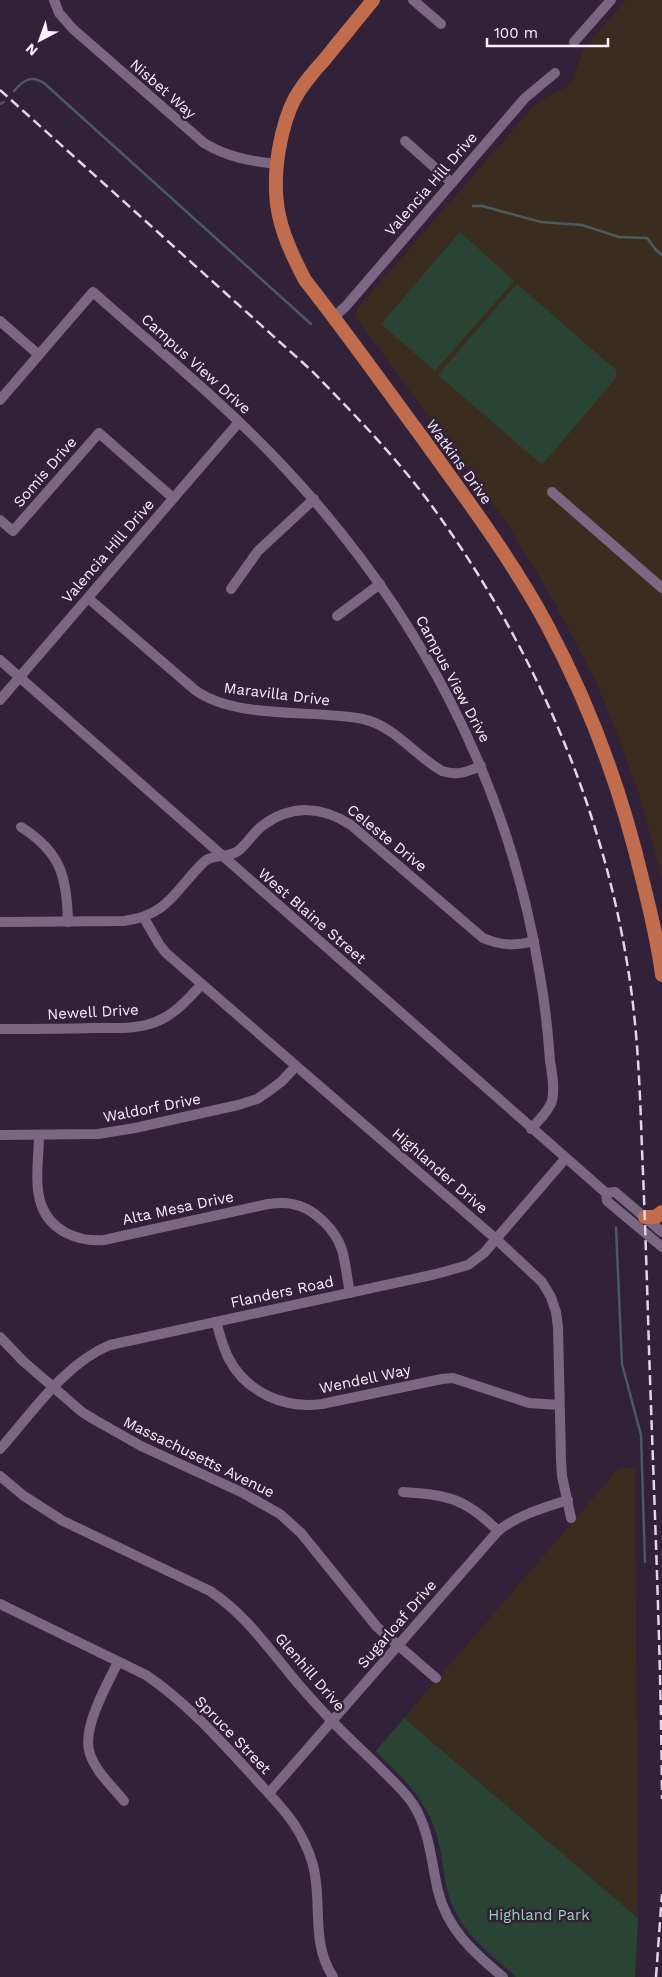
<svg xmlns="http://www.w3.org/2000/svg" width="662" height="1977" font-family="'Work Sans',sans-serif">
<style>
.education{fill:#3a2d1f}
.green{fill:#294435}
.lines{fill:none;stroke-linecap:round;stroke-linejoin:round}
.stream{stroke:#4c5b5f;stroke-width:2.5}
.minor{stroke:#7a6784;stroke-width:10}
.major{stroke:#c16d4d;stroke-width:14}
.rail{stroke:#e0d6e5;stroke-width:2.5;stroke-dasharray:10 5;stroke-linecap:butt}
.labels{text-anchor:middle;dominant-baseline:central;stroke-width:5;stroke-linejoin:round;paint-order:stroke}
.street-label{font-size:15px;fill:#f9f0fe;stroke:#312139}
.park-label{font-size:15px;fill:#94d3ae;stroke:#312139}
</style>
<rect width="100%" height="100%" fill="#312139"/>
<g class="education">
<polygon points="626,0 662,0 662,878 638,791 616,731 596,682 552,598 504,519 355,316 356,310 532,108 540,101 566,87 573,79 584,48"/>
<polygon points="619,1468 635,1468 638,1918 404,1718"/>
</g>
<g class="green">
<polygon points="460,232 514,281 435,371 381,324"/>
<polygon points="517,284 616,370 616,378 542,465 438,375"/>
<path d="M404,1718L638,1918L635,1977H516C493,1956 466,1937 453,1907C444,1887 444,1864 439,1844C431,1804 403,1778 376,1751Z"/>
</g>
<g class="lines">
<g class="stream">
<path d="M14,91C24,79 32,75 45,84L311,324"/>
<polyline points="0,104 4,102"/>
<polyline points="473,206 482,206 541,222 582,225 619,237 647,238 656,250 662,255"/>
<polyline points="616,1227 622,1364 641,1435 645,1562"/>
</g>
<g class="minor">
<path d="M54,0L59,13L73,29L204,143C227,157 250,161 276,164"/>
<polyline points="413,0 441,24"/>
<polyline points="574,42 611,0"/>
<polyline points="405,141 452,183"/>
<polyline points="334,317 346,306 525,98 555,73"/>
<polyline points="0,321 39,355"/>
<path d="M0,400L93,292C157,349 224,403 282,465C417,608 509,781 540,976C545,1004 548,1032 550,1061C552,1073 555,1088 552,1101C549,1111 538,1121 531,1129"/>
<polyline points="552,492 662,588"/>
<polyline points="0,520 13,531 99,433 173,498"/>
<polyline points="231,589 258,551 314,499"/>
<path d="M88,598L195,690C236,720 312,709 363,719C395,726 415,756 442,771C457,776 467,772 481,766"/>
<polyline points="337,616 380,584"/>
<polyline points="0,660 606,1193 607,1201 662,1247"/>
<polyline points="0,700 239,422"/>
<path d="M21,827C61,852 67,877 68,922"/>
<polyline points="144,918 159,944 166,953 496,1239 542,1282 551,1297 556,1312 558,1327 561,1460 562,1476 571,1518"/>
<path d="M0,922L124,921C170,915 176,888 205,861C213,854 229,858 238,851C247,844 253,833 262,826C291,804 322,806 351,825L483,938C502,946 515,946 534,941"/>
<path d="M0,1029C31,1029 62,1029 93,1028C116,1028 141,1030 162,1019C178,1011 190,997 202,984"/>
<polyline points="0,1135 98,1134 135,1128 238,1105 257,1099 269,1091 282,1081 296,1066"/>
<path d="M39,1135C39,1156 34,1184 41,1204C50,1231 78,1242 104,1240L268,1204C276,1203 284,1202 292,1204C313,1207 336,1230 342,1250C346,1264 347,1279 350,1293"/>
<polyline points="606,1193 615,1192 662,1232"/>
<path d="M216,1322C220,1334 223,1348 229,1359C247,1393 285,1409 322,1404L442,1379L453,1378L529,1403L559,1405"/>
<polyline points="0,1337 23,1361 82,1412 95,1420 141,1446 241,1492 280,1514 301,1533 377,1627 436,1678"/>
<path d="M0,1449C32,1413 64,1364 110,1345L436,1274L468,1265L484,1253L565,1159"/>
<path d="M0,1476L24,1496L63,1521L210,1591C243,1613 262,1640 286,1669C300,1687 316,1704 331,1720C348,1738 366,1754 383,1771C393,1781 405,1792 413,1804C430,1831 431,1861 438,1891C447,1929 474,1953 503,1977"/>
<path d="M403,1492C448,1495 465,1498 498,1531"/>
<path d="M0,1604L146,1675C186,1702 219,1739 252,1775C266,1791 282,1806 294,1824C302,1836 309,1851 313,1865C323,1904 310,1941 333,1977"/>
<path d="M118,1662C107,1685 81,1729 90,1754C96,1772 112,1786 124,1801"/>
<path d="M269,1793L498,1531C518,1515 543,1508 568,1500"/>
</g>
<g class="major">
<path d="M373,0C357,20 341,39 325,59C314,71 303,84 295,98C287,113 282,132 279,149C270,202 280,233 305,280C346,332 384,386 424,440C467,500 512,560 547,625C590,705 621,790 642,878C650,910 658,942 662,975"/>
<polyline points="645,1217 656,1217 662,1212"/>
</g>
<g class="rail">
<path d="M0,90L312,371C353,413 394,455 429,502C531,641 603,804 629,975C638,1033 640,1092 642,1150C645,1216 647,1283 649,1349C654,1499 661,1649 662,1799"/>
<polyline points="656,1977 662,1894"/>
</g>
</g>
<g class="labels">
<g class="street-label">
<text transform="translate(163 89) rotate(41)">Nisbet Way</text>
<text transform="translate(431 184) rotate(-49)">Valencia Hill Drive</text>
<text transform="translate(196 364) rotate(42)">Campus View Drive</text>
<text transform="translate(459 462) rotate(54)">Watkins Drive</text>
<text transform="translate(45 472) rotate(-49)">Somis Drive</text>
<text transform="translate(108 551) rotate(-49)">Valencia Hill Drive</text>
<text transform="translate(453 679) rotate(62)">Campus View Drive</text>
<text transform="translate(277 694) rotate(7)">Maravilla Drive</text>
<text transform="translate(387 838) rotate(39)">Celeste Drive</text>
<text transform="translate(312 916) rotate(41)">West Blaine Street</text>
<text transform="translate(93 1012) rotate(-3)">Newell Drive</text>
<text transform="translate(152 1108) rotate(-11)">Waldorf Drive</text>
<text transform="translate(440 1171) rotate(41)">Highlander Drive</text>
<text transform="translate(178 1208) rotate(-12)">Alta Mesa Drive</text>
<text transform="translate(282 1292) rotate(-12)">Flanders Road</text>
<text transform="translate(365 1379) rotate(-12)">Wendell Way</text>
<text transform="translate(199 1457) rotate(26)">Massachusetts Avenue</text>
<text transform="translate(397 1624) rotate(-49)">Sugarloaf Drive</text>
<text transform="translate(310 1672) rotate(49)">Glenhill Drive</text>
<text transform="translate(233 1735) rotate(46)">Spruce Street</text>
</g>
<g class="park-label">
<text x="539" y="1915">Highland Park</text>
</g>
</g>
<g transform="translate(40 40) rotate(221)" stroke="#312139" stroke-width="4" paint-order="stroke">
<path d="M0-4L9 19L0 12L-9 19Z" fill="#f9f0fe"/>
<text y="-8" font-size="14" font-weight="bold" text-anchor="middle" fill="#f9f0fe">N</text>
</g>
<path d="M487 38v8h121v-8" fill="none" stroke="#f9f0fe" stroke-width="2.5"/>
<text x="494" y="38" font-size="15" fill="#f9f0fe" stroke="#312139" stroke-width="4" paint-order="stroke">100 m</text>
</svg>
